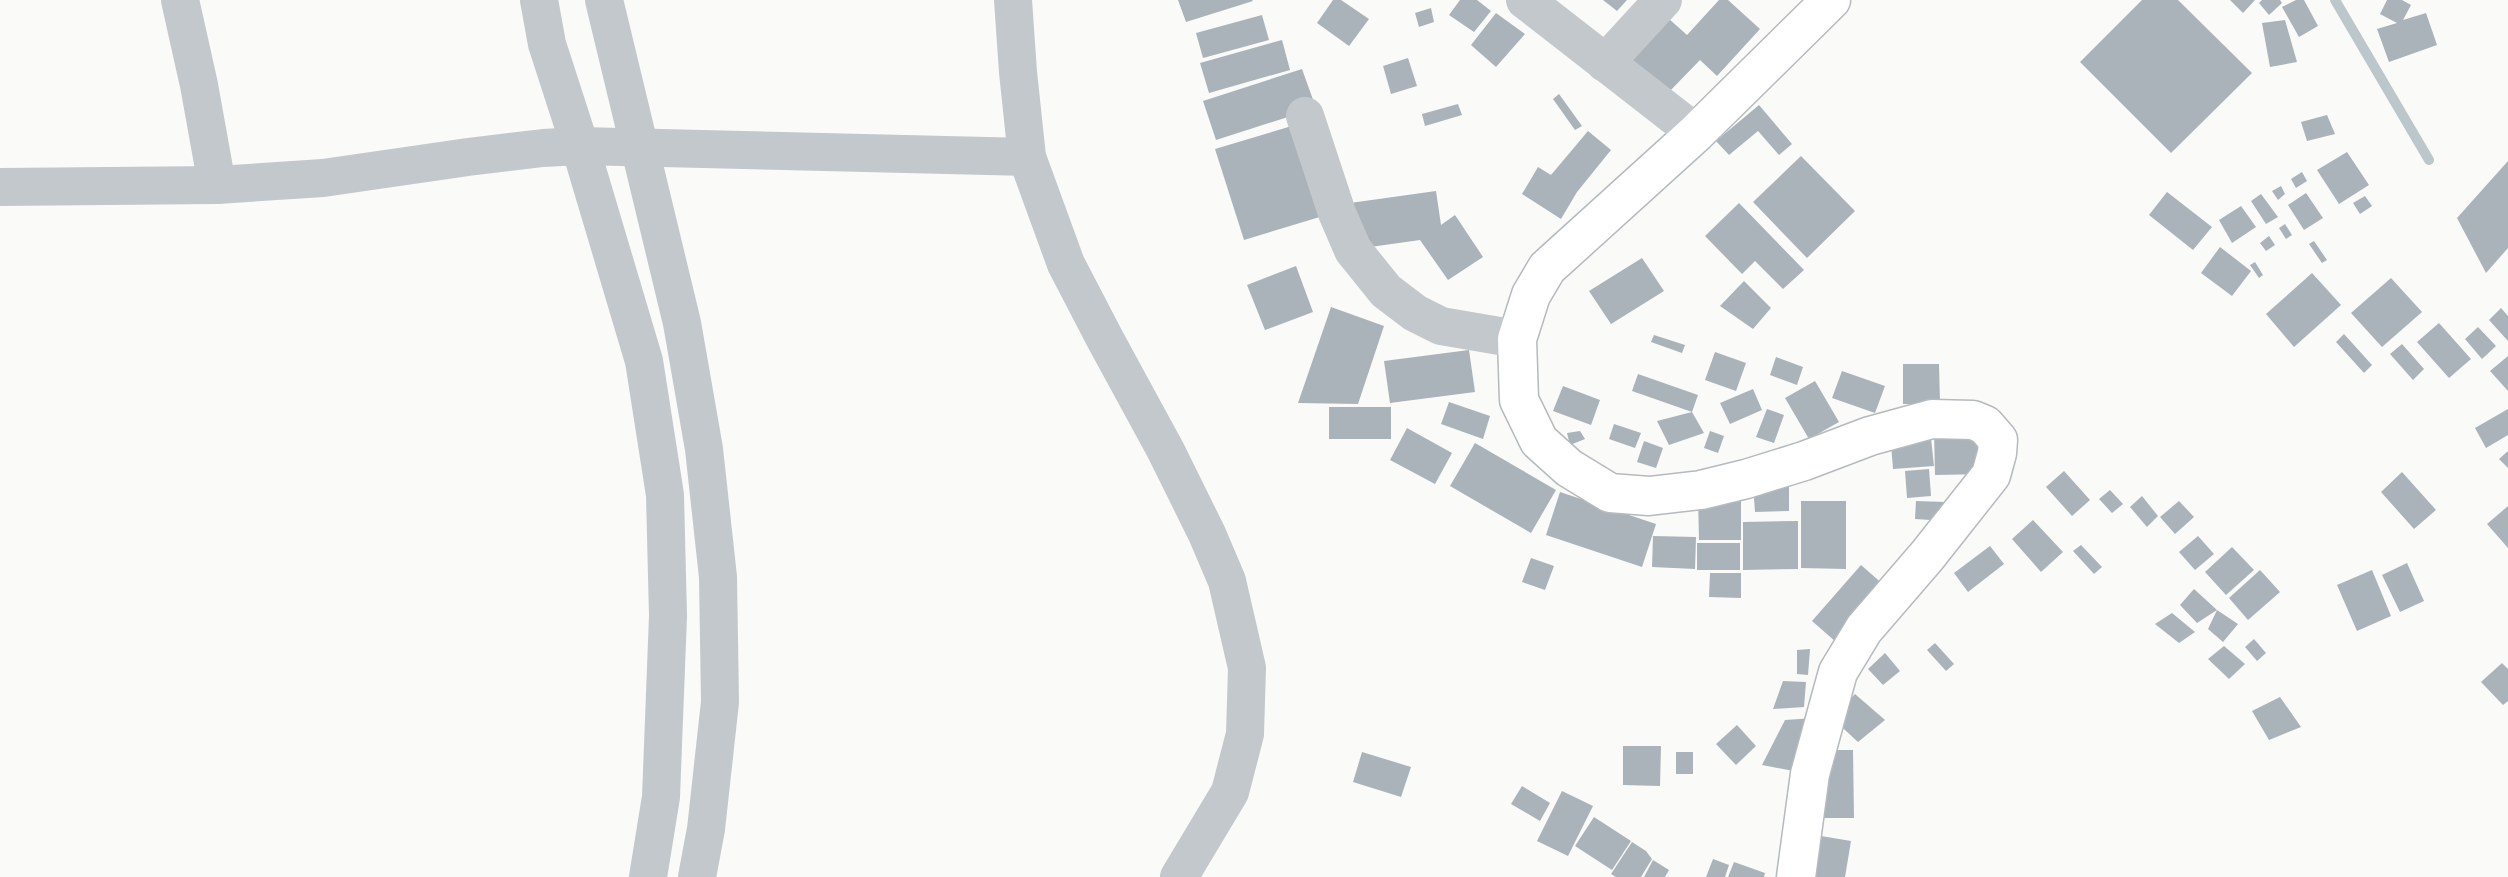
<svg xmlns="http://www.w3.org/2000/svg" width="2508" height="877" font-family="'Public Sans',sans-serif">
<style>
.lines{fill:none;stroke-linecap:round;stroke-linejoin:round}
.stream{stroke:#bbc7cb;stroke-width:10}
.building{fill:#aab3b9}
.major-casing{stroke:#b5babe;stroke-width:41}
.minor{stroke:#c3c8cc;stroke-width:38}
.major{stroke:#fff;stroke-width:38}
</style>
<rect width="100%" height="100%" fill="#fafaf8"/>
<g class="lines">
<polyline class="stream" points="2335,0 2429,160"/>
</g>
<g class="building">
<polygon points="1178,0 1252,0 1253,1 1186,22"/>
<polygon points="1333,0 1341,0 1369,19 1349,46 1317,23"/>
<polygon points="1460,0 1477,0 1491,11 1474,32 1449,15"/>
<polygon points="1603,0 1627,0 1617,11"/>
<polygon points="1719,0 1728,0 1760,29 1717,76 1700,60 1667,94 1620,51 1659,10 1687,35"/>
<polygon points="2142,0 2178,0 2252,73 2171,153 2080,62"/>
<polygon points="2230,0 2255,0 2243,13"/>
<polygon points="2262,0 2280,0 2282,3 2269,15 2259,3"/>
<polygon points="2296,0 2304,0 2318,26 2299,37 2282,7"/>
<polygon points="2387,0 2402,0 2411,5 2403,20 2426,13 2437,45 2389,62 2377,29 2397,23 2380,14"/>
<polygon points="1431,8 1434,22 1419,27 1415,13"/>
<polygon points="1496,13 1525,34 1496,67 1471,45"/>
<polygon points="1262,15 1269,40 1203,58 1196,33"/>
<polygon points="2285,20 2297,62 2270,67 2262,23"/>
<polygon points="1282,40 1290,70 1209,93 1200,63"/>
<polygon points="1408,58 1417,86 1391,94 1383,66"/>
<polygon points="1302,69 1316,108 1216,140 1203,101"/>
<polygon points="1559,94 1582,126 1575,130 1553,99"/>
<polygon points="1458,104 1462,115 1425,126 1422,114"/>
<polygon points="1759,105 1792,144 1779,155 1758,131 1729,155 1716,141"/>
<polygon points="2327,115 2335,134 2307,141 2301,122"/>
<polygon points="1305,122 1333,213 1244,240 1215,149"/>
<polygon points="1588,131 1611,150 1577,192 1561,219 1522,194 1538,167 1551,175"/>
<polygon points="2347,152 2369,185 2339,204 2317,170"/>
<polygon points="1801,156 1855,211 1807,258 1753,202"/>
<polygon points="2508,161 2508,248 2486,273 2457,218"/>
<polygon points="2302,172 2307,181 2296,188 2291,179"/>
<polygon points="2281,186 2285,194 2278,200 2272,191"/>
<polygon points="1436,191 1441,225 1455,215 1483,257 1448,280 1420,240 1356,249 1350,203"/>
<polygon points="2167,192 2212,227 2193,250 2149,215"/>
<polygon points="2306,193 2323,218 2304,230 2288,205"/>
<polygon points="2261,194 2278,217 2266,224 2251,201"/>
<polygon points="2365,196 2372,206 2360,214 2353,203"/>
<polygon points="1739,203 1804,270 1783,289 1755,261 1742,274 1705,236"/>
<polygon points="2241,206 2256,227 2232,243 2219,220"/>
<polygon points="2285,224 2292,235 2286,239 2279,228"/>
<polygon points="2269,236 2275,245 2266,251 2260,243"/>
<polygon points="2314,241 2327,260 2322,263 2309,244"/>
<polygon points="2220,247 2251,271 2232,296 2201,273"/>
<polygon points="1642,258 1664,291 1611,324 1589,291"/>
<polygon points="2255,262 2263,275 2259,278 2250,265"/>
<polygon points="1296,266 1313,312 1265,330 1247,285"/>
<polygon points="2312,273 2341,305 2294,347 2266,314"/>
<polygon points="2391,278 2422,312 2382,347 2351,313"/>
<polygon points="1744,281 1771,308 1753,329 1720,306"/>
<polygon points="1331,307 1384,326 1358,404 1298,403"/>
<polygon points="2501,308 2508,316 2508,341 2489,320"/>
<polygon points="2439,323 2471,359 2449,378 2417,342"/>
<polygon points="2478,327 2496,346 2482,359 2465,339"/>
<polygon points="2344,334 2372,365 2364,373 2336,342"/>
<polygon points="1654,335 1685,345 1682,353 1651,342"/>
<polygon points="2402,344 2424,369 2413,380 2390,354"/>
<polygon points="1469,350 1475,392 1390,403 1384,361"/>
<polygon points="1715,352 1746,363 1736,391 1705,380"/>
<polygon points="2508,356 2508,391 2490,371"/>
<polygon points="1776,357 1803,367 1797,385 1770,375"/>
<polygon points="1903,364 1939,364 1940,404 1903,404"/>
<polygon points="1842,371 1885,386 1875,413 1832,398"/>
<polygon points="1638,374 1698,395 1692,412 1704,433 1669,445 1657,421 1692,412 1632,391"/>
<polygon points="1815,381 1839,422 1809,439 1785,398"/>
<polygon points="1563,386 1600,400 1591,425 1553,411"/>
<polygon points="1753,389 1762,410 1730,424 1720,403"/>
<polygon points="1449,402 1490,416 1483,439 1441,424"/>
<rect x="1329" y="407" width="62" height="32"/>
<polygon points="1767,409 1784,415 1774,443 1756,437"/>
<polygon points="2508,409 2508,435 2486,448 2475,428"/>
<polygon points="1614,424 1641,433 1635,448 1609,439"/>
<polygon points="1407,428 1452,453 1435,484 1390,460"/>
<polygon points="1930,429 1934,466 1893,469 1890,432"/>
<polygon points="1986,430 1987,474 1935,475 1934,431"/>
<polygon points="1580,431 1585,439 1570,445 1567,433"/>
<polygon points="1710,431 1724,436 1718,453 1704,448"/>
<polygon points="1644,441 1663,448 1656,468 1637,462"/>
<polygon points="1475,443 1556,490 1531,533 1450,486"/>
<polygon points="2508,451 2508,468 2499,459"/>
<polygon points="1929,469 1931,496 1907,498 1905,471"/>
<polygon points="2064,471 2090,500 2072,516 2046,487"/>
<polygon points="2402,472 2436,510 2414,529 2381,492"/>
<polygon points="1789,483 1789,511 1755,512 1753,484"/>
<polygon points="2110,490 2123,504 2112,513 2099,499"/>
<polygon points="1560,492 1656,524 1642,567 1546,535"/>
<polygon points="1741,495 1741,540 1699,540 1698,496"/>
<polygon points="2142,496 2158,516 2147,527 2130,507"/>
<polygon points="1801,501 1846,501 1846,569 1801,568"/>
<polygon points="1916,501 1945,502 1946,521 1915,519"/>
<polygon points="2179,501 2194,517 2175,534 2160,517"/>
<polygon points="2508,506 2508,548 2487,524"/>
<polygon points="2033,520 2063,552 2041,572 2012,539"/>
<polygon points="1798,521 1798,569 1743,570 1743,522"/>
<polygon points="1653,536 1696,537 1695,569 1652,567"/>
<polygon points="2198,536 2214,554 2195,570 2179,552"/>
<rect x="1697" y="543" width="43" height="27"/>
<polygon points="2081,545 2102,567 2094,574 2073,551"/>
<polygon points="1990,546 2004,564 1968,592 1954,573"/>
<polygon points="2232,547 2254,570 2226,595 2205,572"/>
<polygon points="1531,558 1554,566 1545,590 1522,582"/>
<polygon points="2407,563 2424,601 2400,612 2382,575"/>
<polygon points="1861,565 1885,586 1836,642 1812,621"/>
<polygon points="2260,570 2280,592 2248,620 2229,598"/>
<polygon points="2372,570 2391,616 2357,631 2337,585"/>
<polygon points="1710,573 1741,573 1741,598 1709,597"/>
<polygon points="2194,589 2217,610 2238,624 2223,642 2208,629 2217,610 2197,623 2180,605"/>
<polygon points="2172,613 2195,632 2179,643 2155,624"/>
<polygon points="2254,639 2266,653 2257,661 2245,647"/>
<polygon points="1935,643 1954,664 1946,671 1927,650"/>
<polygon points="2224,646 2245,664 2229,679 2208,659"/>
<polygon points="1810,649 1808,675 1797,674 1797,650"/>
<polygon points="1885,653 1900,671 1883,685 1868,669"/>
<polygon points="2502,663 2508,669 2508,701 2503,705 2481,682"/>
<polygon points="1783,681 1806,682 1804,707 1773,709"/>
<polygon points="1855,694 1885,720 1858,742 1832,718"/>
<polygon points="2280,697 2301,727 2269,740 2252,711"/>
<polygon points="1815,718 1804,773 1762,765 1785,720"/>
<polygon points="1737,725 1756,746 1736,765 1716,744"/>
<polygon points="1623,746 1661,746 1660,786 1623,785"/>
<polygon points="1818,750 1853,750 1854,818 1819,818"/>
<polygon points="1362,752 1411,767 1401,797 1353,782"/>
<rect x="1676" y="752" width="17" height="22"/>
<polygon points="1522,786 1550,803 1540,821 1511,804"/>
<polygon points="1562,791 1593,806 1568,856 1537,841"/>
<polygon points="1594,817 1631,841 1612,870 1575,846"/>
<polygon points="1815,835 1851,841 1845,877 1807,877"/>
<polygon points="1632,842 1646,851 1652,859 1641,877 1616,877 1611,874"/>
<polygon points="1713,859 1729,865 1725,877 1706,877"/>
<polygon points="1653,860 1669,870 1665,877 1644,877"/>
<polygon points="1734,862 1765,873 1764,877 1728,877"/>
</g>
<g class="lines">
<defs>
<polyline id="major" points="1796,877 1810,774 1838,672 1864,629 1927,556 1991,475 1997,453 1998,440 1985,425 1973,420 1932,419 1870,436 1804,461 1746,479 1701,490 1649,496 1610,493 1569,468 1539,441 1519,400 1517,339 1531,295 1547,268 1696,133 1831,0"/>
</defs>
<use href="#major" class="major-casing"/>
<g class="minor">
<polyline points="180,0 199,85 217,185"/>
<polyline points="539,0 547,44 580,146 644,361 665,495 668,616 661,797 648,877"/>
<polyline points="604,0 682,323 704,449 718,577 720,702 706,829 697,877"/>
<polyline points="1013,0 1018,72 1027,157 1066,264 1105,339 1166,451 1207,534 1227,581 1247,668 1245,734 1230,792 1179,877"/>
<polyline points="1525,0 1696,133"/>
<polyline points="1605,63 1663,0"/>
<polyline points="1305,116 1337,213 1353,250 1386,291 1415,313 1441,326 1517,339"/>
<polyline points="0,187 217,185 323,178 468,157 543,148 580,146 1027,157"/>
</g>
<use href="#major" class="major"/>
</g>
</svg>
